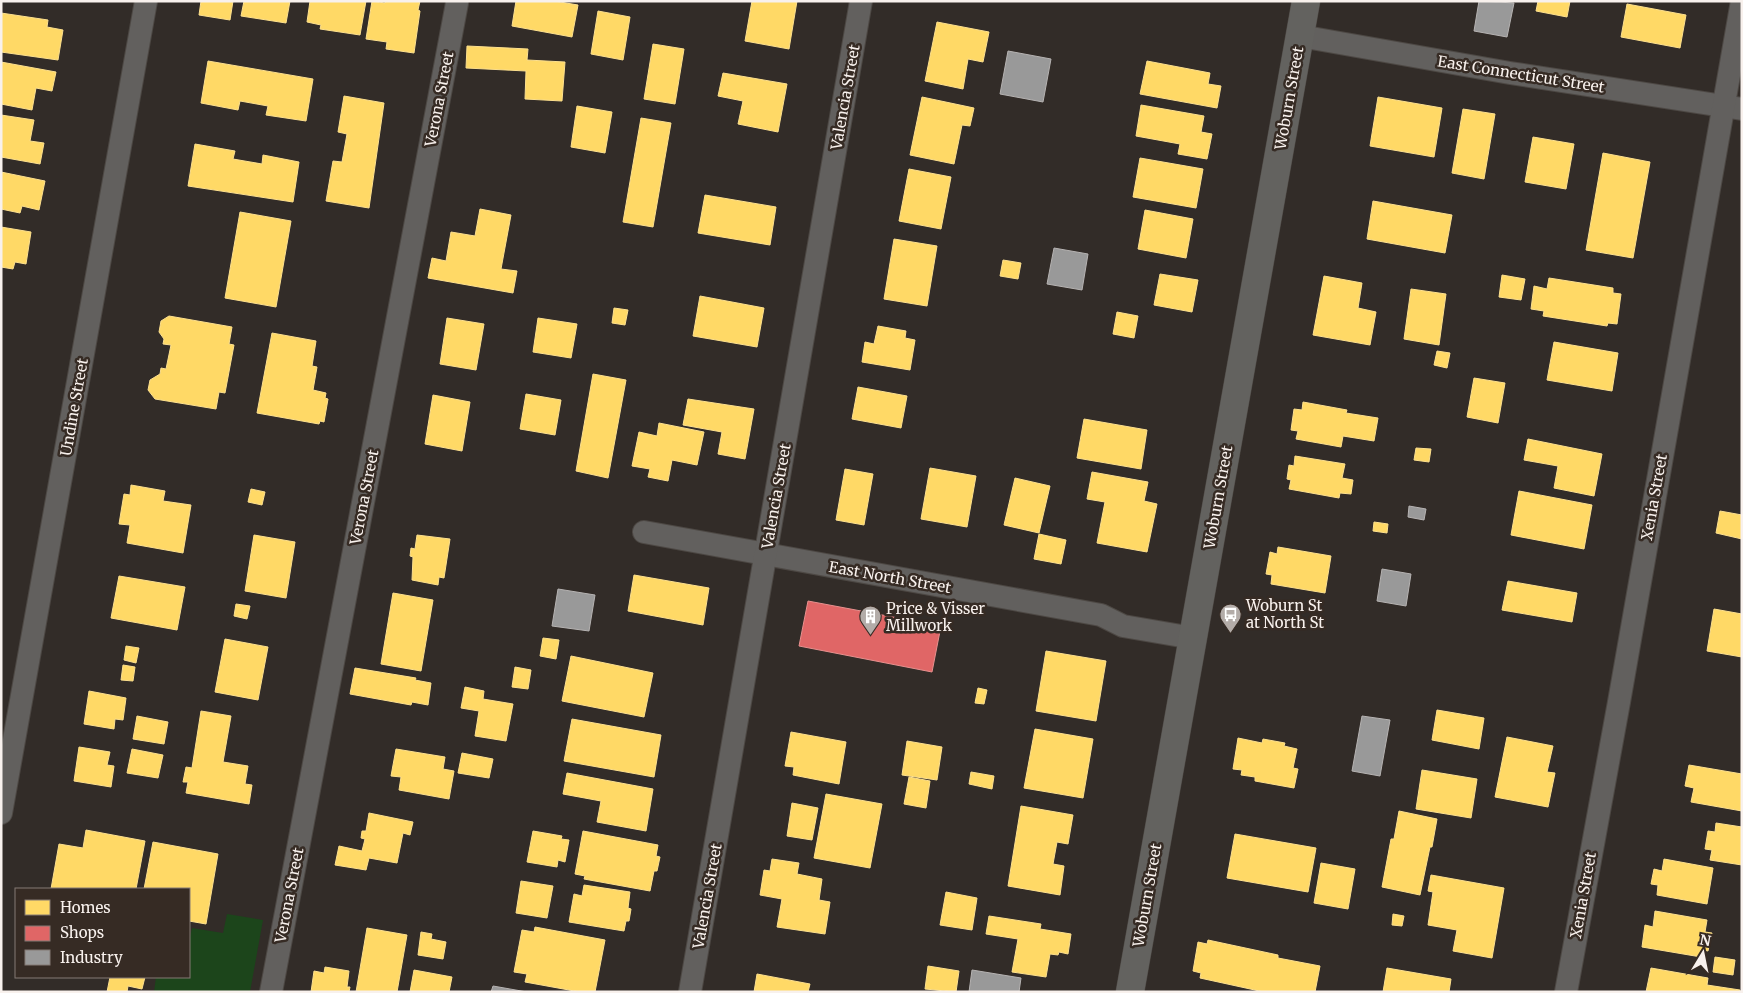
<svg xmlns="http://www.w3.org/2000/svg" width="1743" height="993" font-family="Merriweather,serif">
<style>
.green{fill:#1c451b}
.homes{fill:#ffd966;stroke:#fde08e}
.shops{fill:#e06666;stroke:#e7908e}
.industry{fill:#999;stroke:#b6b3b2}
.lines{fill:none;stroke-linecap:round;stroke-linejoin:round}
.minor-casing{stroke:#4d4844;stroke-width:24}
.secondary-casing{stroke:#4d4844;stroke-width:29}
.minor{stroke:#62605e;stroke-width:22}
.secondary{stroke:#63625f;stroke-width:28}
.labels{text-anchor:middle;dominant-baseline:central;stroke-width:5;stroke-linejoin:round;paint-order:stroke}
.street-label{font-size:15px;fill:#f8f1ed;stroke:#362b24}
.poi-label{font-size:15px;fill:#f8f1ed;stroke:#362b24;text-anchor:start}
</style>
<rect width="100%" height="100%" fill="#322c28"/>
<polygon class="green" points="227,914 263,920 250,992 154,992 156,977 189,977 189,942 192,928 223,933"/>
<g class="homes">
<polygon points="201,1 233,1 230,20 199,15"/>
<polygon points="244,1 290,1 286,23 241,16"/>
<polygon points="310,1 366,1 360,35 320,29 321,25 307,22"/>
<polygon points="372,1 385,3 385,1 420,1 418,10 420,11 414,53 386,49 387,42 366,39"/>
<polygon points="516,1 554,1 578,5 572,37 512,26"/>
<polygon points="752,1 797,1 789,49 745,41"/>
<polygon points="1538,1 1570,1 1567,17 1536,11"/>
<polygon points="1627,4 1686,15 1680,48 1621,37"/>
<polygon points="598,11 630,17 623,60 591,54"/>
<polygon points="1,13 48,20 47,27 63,30 58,60 1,52"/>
<polygon points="937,22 989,32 983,62 968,59 963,89 925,81"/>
<polygon points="653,44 684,49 675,104 644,99"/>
<polygon points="467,46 528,49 527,60 565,62 562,101 525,99 526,71 466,68"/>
<polygon points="208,61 313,79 306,121 266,115 268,106 240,101 238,110 201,103"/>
<polygon points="1147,61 1210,73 1208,84 1221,86 1217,108 1140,94"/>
<polygon points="1,62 56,72 52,91 36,88 32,110 1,104"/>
<polygon points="723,73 787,84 778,132 738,124 743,101 718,96"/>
<polygon points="344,96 384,103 369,208 326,201 333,161 342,162 347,134 338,132"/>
<polygon points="922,97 974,108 970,126 962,125 954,164 910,155"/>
<polygon points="1378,97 1442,108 1434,157 1370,146"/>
<polygon points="1141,105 1204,116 1201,132 1212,134 1207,159 1178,154 1180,144 1136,136"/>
<polygon points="577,106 612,112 605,153 571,147"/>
<polygon points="1463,109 1495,114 1484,179 1452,173"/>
<polygon points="1,115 34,120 30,141 44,143 40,164 1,157"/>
<polygon points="641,118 671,123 653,227 623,222"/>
<polygon points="1533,137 1574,144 1566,189 1525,182"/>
<polygon points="195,144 235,151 233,159 262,164 263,155 299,162 293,202 188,186"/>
<polygon points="1603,153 1650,162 1633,258 1586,250"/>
<polygon points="1140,158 1203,169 1196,208 1133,197"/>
<polygon points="909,169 951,177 941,229 899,221"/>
<polygon points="1,172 45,181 39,210 22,206 20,213 1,209"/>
<polygon points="705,195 776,207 770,245 698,233"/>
<polygon points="1373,201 1452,215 1445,253 1367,239"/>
<polygon points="480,209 511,215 501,269 517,271 513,293 428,278 432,258 446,261 451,232 475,236"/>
<polygon points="1145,210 1193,219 1186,258 1138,249"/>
<polygon points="240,212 291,221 276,307 225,298"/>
<polygon points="1,227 31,232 26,264 15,262 13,269 1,267"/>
<polygon points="894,239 937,246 927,306 884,299"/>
<polygon points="1003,260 1021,263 1018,279 1000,276"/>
<polygon points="1160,274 1198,280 1192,312 1154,305"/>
<polygon points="1502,275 1525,279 1521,300 1499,297"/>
<polygon points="1324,276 1362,283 1358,308 1376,312 1370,345 1313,335"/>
<polygon points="1549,278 1613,288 1613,293 1621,294 1617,324 1608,323 1607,326 1543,316 1544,311 1531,309 1534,286 1547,289"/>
<polygon points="1411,289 1446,294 1439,345 1404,339"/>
<polygon points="700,296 764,308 757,347 693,336"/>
<polygon points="614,308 628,310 625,325 612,323"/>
<polygon points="1117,312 1138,316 1134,338 1113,334"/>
<polygon points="169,316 232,327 229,344 234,345 225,393 219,392 216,409 155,399 148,390 150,380 160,374 161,368 166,369 171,345 163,344 164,339 159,332 161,321"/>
<polygon points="447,318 484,324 476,370 440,364"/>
<polygon points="538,318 577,324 571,358 533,352"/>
<polygon points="878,326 906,331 905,338 915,340 910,370 862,362 865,342 874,344"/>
<polygon points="272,333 316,341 312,366 317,367 313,390 326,393 325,398 328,399 324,422 320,421 319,424 257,413"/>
<polygon points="1554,342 1618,353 1612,391 1547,380"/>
<polygon points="1437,351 1450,353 1447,368 1434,365"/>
<polygon points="593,374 626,380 608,478 576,471"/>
<polygon points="1474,378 1505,383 1498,423 1467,417"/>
<polygon points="858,387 907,396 901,428 852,419"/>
<polygon points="526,394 561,400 555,435 520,429"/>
<polygon points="433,395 470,402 462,451 425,444"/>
<polygon points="688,399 754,409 745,459 718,454 722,432 683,425"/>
<polygon points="1303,402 1347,410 1346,413 1378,418 1374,441 1343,436 1341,447 1296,439 1298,431 1291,430 1294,409 1302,410"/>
<polygon points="1084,419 1147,430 1141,469 1077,458"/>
<polygon points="659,423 704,432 697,465 672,460 668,481 648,477 650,469 632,466 639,432 657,436"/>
<polygon points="1528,439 1602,454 1594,496 1554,488 1558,466 1524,460"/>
<polygon points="1416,448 1431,449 1429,462 1414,460"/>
<polygon points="1295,456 1345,464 1342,478 1353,480 1351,494 1340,493 1339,498 1289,489 1291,480 1287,479 1289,465 1294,466"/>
<polygon points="930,468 976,476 967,527 921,519"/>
<polygon points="845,469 873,474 864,525 836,520"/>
<polygon points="1092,472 1148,482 1144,501 1157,504 1147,552 1097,543 1105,502 1087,499"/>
<polygon points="1015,478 1050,486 1039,533 1004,525"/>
<polygon points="131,485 165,491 163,501 191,505 183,553 127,543 130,525 119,524 124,494 130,495"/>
<polygon points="251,489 265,492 262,505 248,502"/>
<polygon points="1519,491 1592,505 1584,549 1511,535"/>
<polygon points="1720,511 1742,515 1742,539 1716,533"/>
<polygon points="1374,522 1388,524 1387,533 1373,531"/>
<polygon points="1039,534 1066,540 1061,564 1034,559"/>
<polygon points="254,535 295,542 286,598 245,591"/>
<polygon points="417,535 450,539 444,578 439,577 438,585 412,580 413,557 410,556 411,548 415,549"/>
<polygon points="1278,547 1331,556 1325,593 1271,584 1272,575 1266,574 1270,552 1277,554"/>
<polygon points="634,575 709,588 703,625 628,611"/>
<polygon points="119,576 185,587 177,630 111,618"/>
<polygon points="1508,581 1577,593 1572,622 1502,610"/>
<polygon points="393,593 433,600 421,671 381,664"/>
<polygon points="236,604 250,606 247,619 234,616"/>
<polygon points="1714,609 1742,614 1742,657 1707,651"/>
<polygon points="543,638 559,640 556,659 540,656"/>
<polygon points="225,639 268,647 258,700 215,692"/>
<polygon points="126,646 139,648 136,663 124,660"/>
<polygon points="1046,651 1106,661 1096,721 1036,711"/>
<polygon points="571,656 653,673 644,717 562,701"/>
<polygon points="123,665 135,667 133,681 121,680"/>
<polygon points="515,667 531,670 528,689 512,687"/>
<polygon points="355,668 416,678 415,680 431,683 428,705 412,702 411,705 350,694"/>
<polygon points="465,687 484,691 483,699 513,704 506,741 475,736 479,711 461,708"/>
<polygon points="978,688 987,690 984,704 975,703"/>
<polygon points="89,691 126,698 123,720 115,719 114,729 84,724"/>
<polygon points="1437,710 1484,718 1479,749 1432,740"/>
<polygon points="201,711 231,716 223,762 248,766 245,784 252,785 249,804 186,793 188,782 183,782 186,767 192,768"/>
<polygon points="137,716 168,722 164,744 133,739"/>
<polygon points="572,719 661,735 654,777 564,761"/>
<polygon points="1035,729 1093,739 1083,798 1024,788"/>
<polygon points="791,732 846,742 839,784 793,775 794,767 785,766"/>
<polygon points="1507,737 1553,746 1547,772 1555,773 1548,807 1495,797"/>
<polygon points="1238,738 1262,743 1263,739 1285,743 1284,746 1297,749 1293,768 1298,769 1294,788 1255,781 1255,777 1241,775 1242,770 1233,769"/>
<polygon points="907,741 942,747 937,780 902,775"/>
<polygon points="79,747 110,752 107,765 114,766 111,787 74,781"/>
<polygon points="132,749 163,755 158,778 127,773"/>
<polygon points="396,749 445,757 443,769 454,771 449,799 399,790 401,777 391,776"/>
<polygon points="462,753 493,759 489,778 458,773"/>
<polygon points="1689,765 1742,774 1742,811 1691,802 1694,788 1685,786"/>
<polygon points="1422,770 1477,779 1471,818 1416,809"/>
<polygon points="971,772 994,776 992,789 969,784"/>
<polygon points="567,773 653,789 646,831 597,822 601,801 563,794"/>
<polygon points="909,777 930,781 926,808 904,804"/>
<polygon points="826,794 882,804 870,868 814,858"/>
<polygon points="792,803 818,808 812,840 787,836"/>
<polygon points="1021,806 1073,815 1068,844 1057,842 1053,864 1064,866 1060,895 1008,886"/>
<polygon points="1399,811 1437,819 1432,847 1430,847 1420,895 1382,887 1391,839 1394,839"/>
<polygon points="369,813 413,822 410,835 403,833 397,863 369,858 366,870 335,865 339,846 362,851 365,839 361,838 362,831 366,831"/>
<polygon points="1716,823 1742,827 1742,865 1710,860 1712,850 1705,849 1708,831 1715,832"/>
<polygon points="86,830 145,841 136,889 51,889 59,844 83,848"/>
<polygon points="533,831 562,836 561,839 569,840 565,862 558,860 557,867 527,862"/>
<polygon points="583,831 658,845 656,856 660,857 657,871 654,871 650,891 584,879 585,876 575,874"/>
<polygon points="1235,834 1316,848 1308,892 1227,878"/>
<polygon points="153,842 218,854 206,924 189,921 189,889 144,889"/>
<polygon points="772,859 799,863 797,874 822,879 819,900 830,902 825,934 777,927 782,899 760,895 764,870 770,871"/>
<polygon points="1664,859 1713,868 1707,904 1657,895 1658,885 1651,884 1654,869 1662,871"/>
<polygon points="1321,863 1355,869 1348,909 1314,903"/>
<polygon points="1431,875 1504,888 1492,958 1453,951 1457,930 1428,925 1433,892 1428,891"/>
<polygon points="521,881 553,886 547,918 516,913"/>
<polygon points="584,885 630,892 628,908 631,909 629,921 626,921 624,931 569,922 574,894 582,896"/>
<polygon points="946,892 977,898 972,930 940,925"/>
<polygon points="1655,911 1707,920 1705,932 1712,933 1708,951 1703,950 1701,957 1642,947 1645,925 1653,927"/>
<polygon points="1393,914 1404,916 1402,926 1392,925"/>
<polygon points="989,916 1041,924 1040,929 1071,934 1068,954 1059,952 1058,955 1050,954 1046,977 1012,972 1018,939 986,934"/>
<polygon points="535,927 605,940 595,992 580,992 525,982 527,974 514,972 522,930 534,932"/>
<polygon points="367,928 407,935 397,992 356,992"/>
<polygon points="421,932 432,934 431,939 446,942 443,959 418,955"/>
<polygon points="1208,940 1278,955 1278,958 1320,966 1315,992 1264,992 1200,978 1201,973 1193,971 1198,942 1207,944"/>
<polygon points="1715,957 1735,960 1733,975 1713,972"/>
<polygon points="928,966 959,971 956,992 925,989"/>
<polygon points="325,967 349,971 347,987 350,987 349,992 311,992 314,971 324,973"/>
<polygon points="1387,968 1451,979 1449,992 1383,992"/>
<polygon points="1651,968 1708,978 1707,985 1740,990 1740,992 1646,992"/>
<polygon points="414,970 452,977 449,992 410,992"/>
<polygon points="757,974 810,984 808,992 754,992"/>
<polygon points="110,977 145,977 142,989 128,986 127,992 107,992"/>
</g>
<polygon class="shops" points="808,601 941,626 932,672 799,646"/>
<g class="industry">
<polygon points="1479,1 1514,3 1507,37 1474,31"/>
<polygon points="1008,51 1051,59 1043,102 1000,94"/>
<polygon points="1054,248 1088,254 1082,290 1047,284"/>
<polygon points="1409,506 1426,509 1424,520 1408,517"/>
<polygon points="1382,569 1411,574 1406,606 1377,601"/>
<polygon points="558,589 595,595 589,631 552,626"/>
<polygon points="1362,716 1390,720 1380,776 1352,771"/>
<polygon points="972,970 1021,978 1019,992 969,992"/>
<polygon points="493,986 527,992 491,992"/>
</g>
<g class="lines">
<defs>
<g id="minor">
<polyline points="1300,36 1510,73 1742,109"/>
<polyline points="644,532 1101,615 1123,626 1193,638"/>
<polyline points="1,813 146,1"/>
<polyline points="271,992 457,3"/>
<polyline points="690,992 861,1"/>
<polyline points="1566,992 1619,702 1742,1"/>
</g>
<polyline id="secondary" points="1130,992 1306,1"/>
</defs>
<use href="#minor" class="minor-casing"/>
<use href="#secondary" class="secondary-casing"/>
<use href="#minor" class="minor"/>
<use href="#secondary" class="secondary"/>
</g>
<defs>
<symbol id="bus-pin" viewBox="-11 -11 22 30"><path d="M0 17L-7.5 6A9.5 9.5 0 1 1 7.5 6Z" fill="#b3aca8" stroke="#362b24"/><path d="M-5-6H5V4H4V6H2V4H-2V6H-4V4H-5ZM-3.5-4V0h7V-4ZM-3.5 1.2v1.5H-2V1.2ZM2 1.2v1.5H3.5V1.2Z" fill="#fff"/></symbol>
<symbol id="building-pin" viewBox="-11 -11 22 30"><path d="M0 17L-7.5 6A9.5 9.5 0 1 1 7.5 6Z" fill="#b3aca8" stroke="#362b24"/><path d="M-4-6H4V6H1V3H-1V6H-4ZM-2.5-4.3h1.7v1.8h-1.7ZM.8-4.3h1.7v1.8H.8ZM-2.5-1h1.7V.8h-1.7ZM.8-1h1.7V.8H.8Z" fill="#fff"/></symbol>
</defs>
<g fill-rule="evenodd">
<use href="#bus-pin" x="1218" y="602" width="25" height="34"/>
<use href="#building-pin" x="858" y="604" width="25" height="34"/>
</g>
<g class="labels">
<g class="street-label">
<text transform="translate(1521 74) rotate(9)">East Connecticut Street</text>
<text transform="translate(845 97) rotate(-80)">Valencia Street</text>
<text transform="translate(1289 98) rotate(-80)">Woburn Street</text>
<text transform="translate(439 99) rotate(-79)">Verona Street</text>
<text transform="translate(74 407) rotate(-80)">Undine Street</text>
<text transform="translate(776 496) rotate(-80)">Valencia Street</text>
<text transform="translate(364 497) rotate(-79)">Verona Street</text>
<text transform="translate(1218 497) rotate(-80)">Woburn Street</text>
<text transform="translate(1654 497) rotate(-80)">Xenia Street</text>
<text transform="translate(890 577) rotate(10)">East North Street</text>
<text transform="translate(289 895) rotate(-79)">Verona Street</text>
<text transform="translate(1147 895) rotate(-80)">Woburn Street</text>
<text transform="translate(1583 895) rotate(-80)">Xenia Street</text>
<text transform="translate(707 896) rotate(-80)">Valencia Street</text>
</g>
<g class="poi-label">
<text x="1246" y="605">Woburn St<tspan x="1246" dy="17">at North St</tspan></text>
<text x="886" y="608">Price &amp; Visser<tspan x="886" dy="17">Millwork</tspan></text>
</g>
</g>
<rect width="1743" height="993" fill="none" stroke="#f8f1ed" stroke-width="5"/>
<rect x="15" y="888" width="175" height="90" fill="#362b24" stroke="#847a74"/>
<rect x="25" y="900" width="25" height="15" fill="#ffd966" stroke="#847a74"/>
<text x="60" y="913" font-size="15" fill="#f8f1ed">Homes</text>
<rect x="25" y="926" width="25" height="15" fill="#e06666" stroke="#847a74"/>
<text x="60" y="938" font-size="15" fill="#f8f1ed">Shops</text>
<rect x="25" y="950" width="25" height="15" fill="#999999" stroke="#847a74"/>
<text x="60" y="963" font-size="15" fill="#f8f1ed">Industry</text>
<g transform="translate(1703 953) rotate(10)" stroke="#362b24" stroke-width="4" paint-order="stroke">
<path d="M0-4L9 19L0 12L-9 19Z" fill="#f8f1ed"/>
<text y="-8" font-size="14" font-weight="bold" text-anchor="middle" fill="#f8f1ed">N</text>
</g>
</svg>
